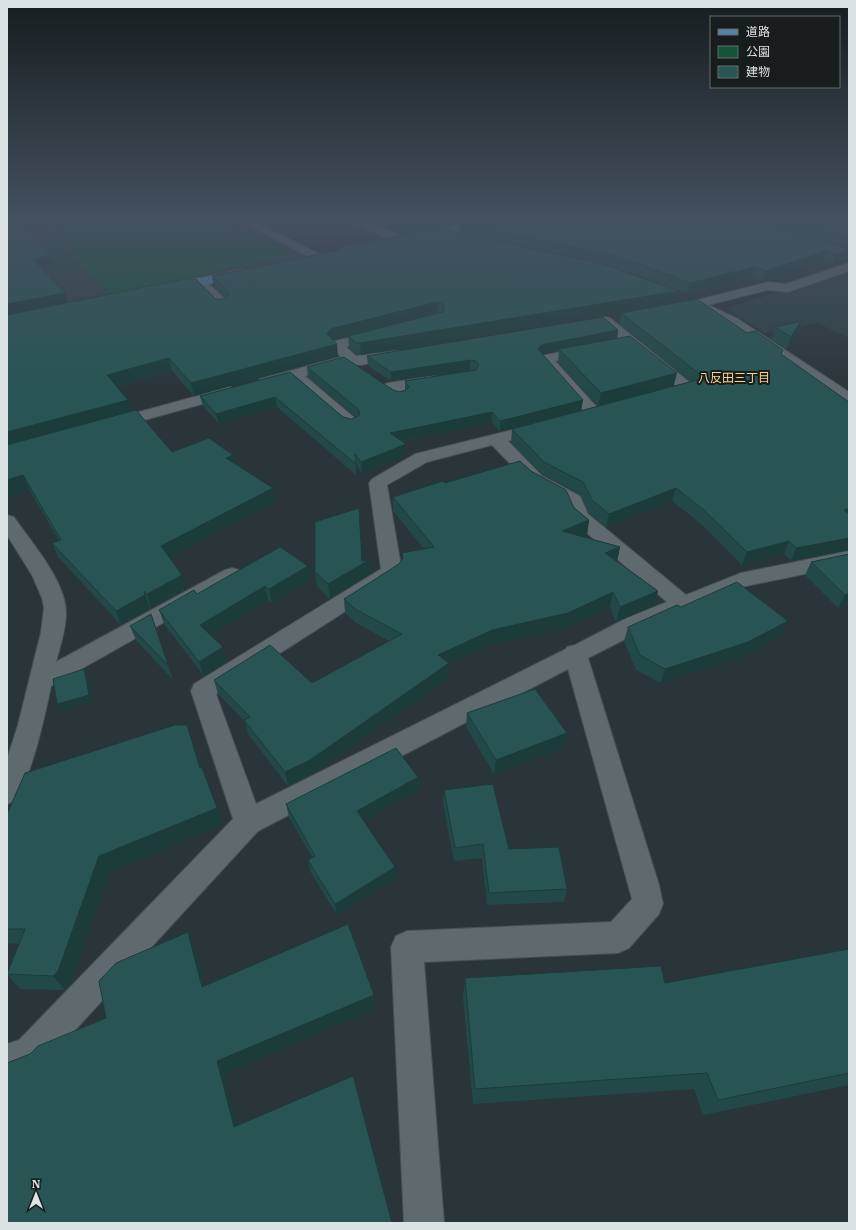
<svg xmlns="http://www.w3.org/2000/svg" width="856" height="1230" font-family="'IBM Plex Serif','Noto Sans JP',serif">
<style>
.built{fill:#2e4046}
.green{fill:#16533b}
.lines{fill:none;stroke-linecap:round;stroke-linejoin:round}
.minor-casing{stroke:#475053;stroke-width:2}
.major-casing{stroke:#475053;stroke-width:2}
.minor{fill:#5e6a6e;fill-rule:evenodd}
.major{fill:#5482a9;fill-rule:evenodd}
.wall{fill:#224947}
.shaded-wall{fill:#1c3c3a}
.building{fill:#285553;stroke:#1c3c3a}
.labels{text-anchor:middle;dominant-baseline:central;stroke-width:4;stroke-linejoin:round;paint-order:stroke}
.far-neighbourhood-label{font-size:12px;fill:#ffd28d;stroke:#171c1d}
</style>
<rect width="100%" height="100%" fill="#2a3539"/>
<g class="built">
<polygon points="7,220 37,220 42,225 68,220 236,220 307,257 7,318"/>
<polygon points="849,272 849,338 817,323 764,333 727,308 778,292 793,292"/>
</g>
<polygon class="green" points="79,220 227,220 292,256 110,294 46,227"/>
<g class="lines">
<defs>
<g id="minor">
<polygon points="238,220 251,220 323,256 325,258 323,260 315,260"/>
<polygon points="347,220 362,220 406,238 407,240 402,243 398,242 348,222"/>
<polygon points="849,263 849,271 791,291 787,292 768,290 708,305 738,319 849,392 849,404 843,402 728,325 696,308 673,312 668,311 667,308 668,305 697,300 768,282 786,284"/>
<polygon points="200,278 204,279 229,303 230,306 229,309 219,309 196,285 194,282 196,279"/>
<polygon points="605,317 610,318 693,385 696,388 693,391 664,399 659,397 656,394 659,391 676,386 600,324 598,321 600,318"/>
<polygon points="377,331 382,332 384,335 382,338 346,347 356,356 396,351 401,352 403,355 401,358 361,365 347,364 305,376 357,420 359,423 357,426 351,428 345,426 291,380 265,387 260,385 257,382 260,379 341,357 329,345 331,342"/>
<polygon points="589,346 594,347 596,350 594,353 555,361 603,414 601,417 595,419 589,417 538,359 540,356"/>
<polygon points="434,376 439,378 442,381 439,384 388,393 383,391 380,388 383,385 388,383"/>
<polygon points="230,387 235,389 238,392 235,395 112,429 106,427 104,424 106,421"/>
<path d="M540,423L546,425L548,428L546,431L508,441L542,476L580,496L588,514L686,595L741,573L849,551V565L746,586L643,630L588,658L659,885L663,904L659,914L629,948L618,953L424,962L444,1223H404L391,947L396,936L407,931L611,922L632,899L568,669L258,831L43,1065L7,1080V1044L19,1040L233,819L191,691L194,684L381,569L369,483L372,479L415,454ZM492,445L530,484L565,503L573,521L667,602L627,618L575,645L567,647L566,649L256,804L216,694L399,577L402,572L387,485L427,462Z"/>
<path d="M7,515L14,517C31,542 66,581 66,613C66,630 60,646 56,662L225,570L232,568L239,570L242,575L239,580L51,686C43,725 34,764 17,800L7,804V759L18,725L41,632L44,608L42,598L32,575L7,535Z"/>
</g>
<g id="major">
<polygon points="486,220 508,220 503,223 421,239 416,236 421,233"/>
<polygon points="243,269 247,270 249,273 247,276 171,292 167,291 165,288 167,285 171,284"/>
</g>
</defs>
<use href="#minor" class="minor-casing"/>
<use href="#major" class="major-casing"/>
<use href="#minor" class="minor"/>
<use href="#major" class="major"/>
</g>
<g class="wall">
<polygon points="7,220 59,220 24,227 55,265 42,268 68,303 216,299 227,299 214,287 212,276 337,250 337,248 460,232 460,224 482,220 849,220 849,250 846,259 832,264 823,261 763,282 751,277 687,294 643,277 606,265 679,291 676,302 361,355 357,355 349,348 348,336 333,340 338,356 194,396 172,371 116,386 131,412 172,452 233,455 235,464 275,502 169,558 186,589 151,608 149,605 150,609 121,625 58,557 52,543 59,541 29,489 7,496"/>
<polygon points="255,220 306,220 276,229"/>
<polygon points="621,313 747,333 782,355 849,550 791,561 784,554 742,565 700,523 672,501 606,527 589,513 581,495 543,475 511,442 512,429 598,406 558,362 559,351 542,354 583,400 581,410 500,431 492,422 402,441 406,444 406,455 362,473 356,464 356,475 277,407 219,424 203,406 200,396 290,372 343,417 351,419 356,417 308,377 307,367 400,392 405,391 405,381 473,370 470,370 391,381 368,366 367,356 618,330 617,339 674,385 605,405 691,382 619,324"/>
<polygon points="801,321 797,333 787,349 771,339 775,327"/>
<polygon points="531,471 589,520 587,535 582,536 620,547 617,561 658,591 654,606 616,622 610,607 565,628 491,644 449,664 449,678 312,774 288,786 248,734 245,722 218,694 214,680 312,683 389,641 356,623 345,613 344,599 399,564 403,559 402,553 424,549 393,511 393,497 445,483"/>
<polygon points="849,554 849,605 838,608 805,575 811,562"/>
<polygon points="363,561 370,574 330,599 317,586 315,572"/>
<polygon points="310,580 272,604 268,600 211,635 227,662 204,676 164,624 159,610 197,594"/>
<polygon points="681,607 788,621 781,636 742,657 661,683 636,670 624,641 628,627"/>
<polygon points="130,626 156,628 173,680 136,640"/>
<polygon points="467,713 567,733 564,748 494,774 466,727"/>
<polygon points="193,743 201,768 223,824 109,873 70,985 65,990 20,989 7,974 19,944 7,943 7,814"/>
<polygon points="418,777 419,790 363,821 396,878 337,915 310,871 308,860 312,857 289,817 286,804"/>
<polygon points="444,790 509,849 567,889 564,902 487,905 482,858 454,861 443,804"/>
<polygon points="849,949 849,1085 703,1115 694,1089 473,1104 463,997 465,978 665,983"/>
</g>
<g class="shaded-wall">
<polygon points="16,220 59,220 18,227"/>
<polygon points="288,220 306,220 276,229 275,224"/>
<polygon points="849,249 846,259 832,264 836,254"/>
<polygon points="826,251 823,261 763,282 766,271"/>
<polygon points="51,255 55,265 36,269 33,259"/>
<polygon points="754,267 751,277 687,294 690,283"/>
<polygon points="679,291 676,302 361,355 360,343"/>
<polygon points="65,293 69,304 7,316 7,304"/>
<polygon points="437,302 437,314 331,341 327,334 330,329"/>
<polygon points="801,321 797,333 787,349 791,337"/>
<polygon points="618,330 617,339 559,349 559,351 540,355 538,349 541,345"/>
<polygon points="337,344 338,356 194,396 191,383"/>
<polygon points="169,358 172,371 110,387 107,375"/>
<polygon points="470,360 470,370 391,381 391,372"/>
<polygon points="677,373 674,385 598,406 601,393"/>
<polygon points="275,397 277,407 219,424 216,414"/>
<polygon points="128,400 131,413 7,446 7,432"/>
<polygon points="583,400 581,410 500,431 500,421"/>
<polygon points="492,412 492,422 390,443 390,433"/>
<polygon points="406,444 406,455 362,473 361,462"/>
<polygon points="233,455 236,469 226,458"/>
<polygon points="23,475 29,489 7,496 7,480"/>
<polygon points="273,488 275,502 165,560 161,546"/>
<polygon points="676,488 672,501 606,527 609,514"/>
<polygon points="849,508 849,520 844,510"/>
<polygon points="589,520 587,535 560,545 562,531"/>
<polygon points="849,538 849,550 791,561 796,548"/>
<polygon points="789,541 784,554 742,565 747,552"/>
<polygon points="620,547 617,561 605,553"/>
<polygon points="369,560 370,574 330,599 328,584"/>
<polygon points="308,566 310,580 272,604 269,589"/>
<polygon points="182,575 186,589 151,608 147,594"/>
<polygon points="265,586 268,600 204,639 200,625"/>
<polygon points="144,591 150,609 121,625 116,611"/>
<polygon points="658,591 654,606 616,622 620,607"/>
<polygon points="613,592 610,607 565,628 491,644 449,664 449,678 312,774 288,786 285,772 438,655 492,630"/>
<polygon points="849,593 849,605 838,608 845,595"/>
<polygon points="151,614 156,628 173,680"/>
<polygon points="788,621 781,636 742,657 661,683 665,669"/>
<polygon points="223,647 227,662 204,676 199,662"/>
<polygon points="84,669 88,677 92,702 60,712 57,704"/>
<polygon points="187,725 193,743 206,785 200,768"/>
<polygon points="567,733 564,748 494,774 496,760"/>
<polygon points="418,777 419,790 358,824 357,811"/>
<polygon points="217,808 223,824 109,873 70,985 65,990 53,976 99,856"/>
<polygon points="395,867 396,878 337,915 335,904"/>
<polygon points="188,932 195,947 210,1001 202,987"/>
<polygon points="374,995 375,1009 224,1074 241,1137 234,1127 217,1061"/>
</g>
<g class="building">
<polygon points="7,220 17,220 51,255 33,259 65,293 7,304"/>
<polygon points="266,220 288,220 275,224"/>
<polygon points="482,220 754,220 766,225 849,249 836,254 826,251 766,271 754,267 690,283 645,266 610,255 460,224"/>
<polygon points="783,220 840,220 849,222 849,238"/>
<polygon points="438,228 602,264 679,291 360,343 356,343 348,336 443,312 445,307 442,303 437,302 330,329 327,334 337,344 191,383 169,358 107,375 128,400 7,432 7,315 190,278 192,280 196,279 216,299 227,299 229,295 228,291 212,276 340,250 337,248"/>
<polygon points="697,299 747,333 755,331 783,350 781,354 849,402 849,508 844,510 849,514 849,538 796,548 789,541 747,552 704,510 676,488 609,514 592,500 583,482 544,462 512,429 697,380 701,376 697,372 621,313"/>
<polygon points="603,317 618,330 541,345 538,349 583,400 500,421 492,412 390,433 406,444 361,462 355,454 356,464 275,397 216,414 200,396 290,372 343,417 351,419 357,417 360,414 358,409 307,367 344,357 393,390 400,392 406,390 409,387 405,381 476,370 479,364 476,361 470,360 391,372 367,356"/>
<polygon points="801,321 791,337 775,327"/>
<polygon points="630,336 677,373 601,393 559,349"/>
<polygon points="136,410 172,452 209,438 233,455 226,458 273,488 161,546 182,575 147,594 144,591 145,595 116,611 52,543 61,540 23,475 7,480 7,445"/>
<polygon points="520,461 531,471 566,490 574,508 589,520 562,531 620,547 605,553 658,591 620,607 613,592 568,613 492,630 438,655 449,663 310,760 285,772 244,720 250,717 214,680 270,645 312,683 402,634 355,609 344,599 399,564 403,558 402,553 434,547 393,497 443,481 445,483"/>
<polygon points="359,508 362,561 369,560 328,584 315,572 315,522"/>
<polygon points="280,547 308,566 269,589 265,586 200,625 223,647 199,662 159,610 194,590 197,594"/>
<polygon points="849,554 849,593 845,595 811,562"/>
<polygon points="737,582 788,621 748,642 665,669 640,655 628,627 677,605 681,607"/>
<polygon points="151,614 168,665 130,626"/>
<polygon points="84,669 89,695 57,704 53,679"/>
<polygon points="535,689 567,733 496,760 467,713"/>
<polygon points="175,725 187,725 200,768 202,767 217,808 99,856 58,971 53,976 7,974 25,929 7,929 7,814 25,773"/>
<polygon points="396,748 418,777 357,811 395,867 335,904 308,860 315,856 286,804"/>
<polygon points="493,784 509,849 559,847 567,889 489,893 483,844 455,848 444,790"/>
<polygon points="348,924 374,995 217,1061 234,1127 353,1076 392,1223 7,1223 7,1063 30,1054 38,1046 106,1018 99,981 116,963 188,932 202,987"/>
<polygon points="849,949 849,1073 718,1100 707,1073 475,1089 465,978 661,966 665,983"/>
</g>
<linearGradient id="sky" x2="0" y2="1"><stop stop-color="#171d1f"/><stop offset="0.56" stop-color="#44515f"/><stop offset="1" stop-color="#44515f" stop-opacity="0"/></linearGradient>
<rect width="856" height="392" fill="url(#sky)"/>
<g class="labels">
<g class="far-neighbourhood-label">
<text x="734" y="377">八反田三丁目</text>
</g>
</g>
<rect width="856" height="1230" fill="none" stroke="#dce3e5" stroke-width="16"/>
<rect x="710" y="16" width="130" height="72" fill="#171c1d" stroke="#666c6d"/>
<rect x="718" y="29" width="20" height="6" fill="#5482a9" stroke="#666c6d"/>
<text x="746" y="36" font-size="12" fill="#dce3e5">道路</text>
<rect x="718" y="46" width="20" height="12" fill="#16533b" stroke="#666c6d"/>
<text x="746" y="56" font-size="12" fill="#dce3e5">公園</text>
<rect x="718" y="66" width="20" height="12" fill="#285553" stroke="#666c6d"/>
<text x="746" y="76" font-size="12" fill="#dce3e5">建物</text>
<g transform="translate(36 1194)" stroke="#171c1d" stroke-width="3" paint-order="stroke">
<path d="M0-3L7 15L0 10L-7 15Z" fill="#dce3e5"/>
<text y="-6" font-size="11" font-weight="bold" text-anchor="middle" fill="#dce3e5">N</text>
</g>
</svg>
